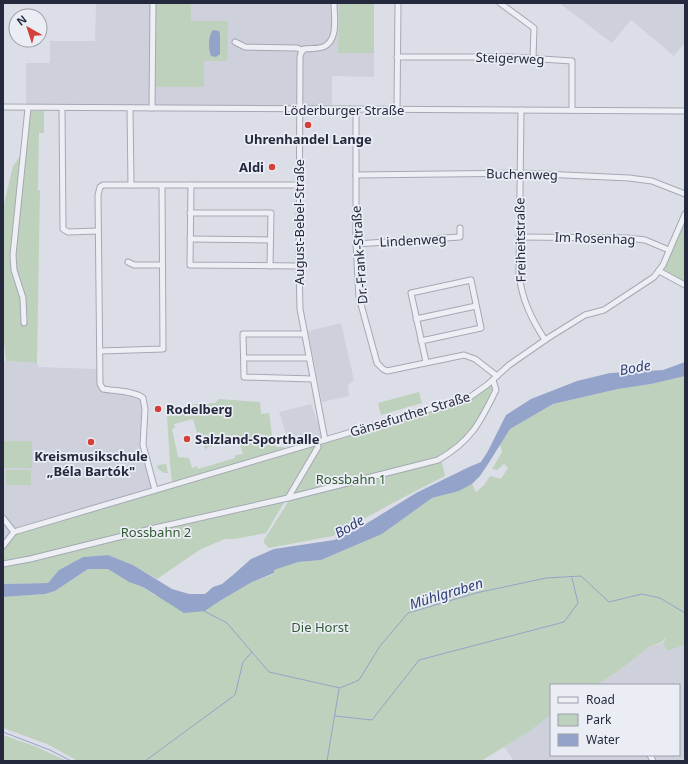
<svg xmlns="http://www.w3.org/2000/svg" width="688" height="764" font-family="'Noto Sans',sans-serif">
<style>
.built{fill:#ced0dc}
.green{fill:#bdd1bc;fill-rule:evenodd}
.water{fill:#94a3c9}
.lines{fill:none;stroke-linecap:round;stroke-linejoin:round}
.stream{stroke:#94a3c9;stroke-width:1}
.minor-casing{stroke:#a5a8b4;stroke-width:7}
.minor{stroke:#eeeff5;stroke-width:5}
.poi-dot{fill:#d44039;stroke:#ebedf5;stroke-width:1.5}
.labels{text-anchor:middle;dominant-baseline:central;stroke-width:3.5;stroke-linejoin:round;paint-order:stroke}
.street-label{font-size:13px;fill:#25293e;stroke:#ebedf5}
.poi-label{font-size:13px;font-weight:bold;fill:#25293e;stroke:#ebedf5}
.park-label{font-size:13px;fill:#325a32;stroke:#ebedf5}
.water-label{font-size:14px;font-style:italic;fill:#2d3f73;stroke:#ebedf5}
</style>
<rect width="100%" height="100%" fill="#dcdee7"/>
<g class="built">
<polygon points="96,3 339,3 338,53 374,53 374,77 332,76 332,105 26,105 26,63 50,63 50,41 95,41"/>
<polygon points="559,3 685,3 685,43 674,56 631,20 612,43"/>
<polygon points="341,323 354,380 348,385 349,396 322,402 308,331"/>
<polygon points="3,361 37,363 38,367 97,369 98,385 141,397 143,406 141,439 154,493 13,536 3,550"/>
<polygon points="311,404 323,437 290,447 279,412"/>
<polygon points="663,643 667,651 685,645 685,758 679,761 514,761 504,747 527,733 551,715 551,755 679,755 679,685 596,685 617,672 649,647"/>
</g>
<g class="green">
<polygon points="156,3 191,3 191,21 228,21 227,61 204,61 204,87 155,87"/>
<polygon points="339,3 374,3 374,53 338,53"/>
<polygon points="30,111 44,111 44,133 39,133 38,190 40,190 37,363 6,361 3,333 3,208 13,166 22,154"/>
<polygon points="685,219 685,282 664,272 663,269"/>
<polygon points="685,376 685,645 667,651 663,643 667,636 662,642 649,647 617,672 596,685 551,685 551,715 527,733 481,761 78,761 47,744 3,728 3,597 45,594 55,591 88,569 108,569 129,582 143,587 154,595 205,611 218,602 252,582 274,574 273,570 298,562 321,560 382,534 432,498 459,491 472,484 476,492 484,485 490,476 501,479 508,468 504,464 497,470 492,469 502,452 500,445 510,429 553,404 618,389 651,384"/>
<polygon points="491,386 493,387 481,415 466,438 441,458 445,476 402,498 333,536 269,548 264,543 264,540 290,499 322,444 464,402 473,398"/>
<polygon points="419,392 422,403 381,415 378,403"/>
<path d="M219,399L260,402L261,414L269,413C271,422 271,440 276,447H284L285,449L172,482L170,464L167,415L186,405L215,403ZM193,419L197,433L200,432L205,449L207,450L206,448L234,439L236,442H239L243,454L235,455V458L198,469L197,466L192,468L189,458L178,457L172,429L175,428L174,424Z"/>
<rect x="3" y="441" width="29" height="27"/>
<polygon points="316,445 317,447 266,533 235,539 225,539 201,549 157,579 133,565 108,555 83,557 59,570 48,583 3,584 3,550 17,532"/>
<polygon points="166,464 168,473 164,473 157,468 158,465"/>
<rect x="6" y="470" width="25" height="15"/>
<polygon points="3,735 37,747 67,761 3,761"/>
</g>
<g class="water">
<path d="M213,30L219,31L220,34V54L216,57L211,56C208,49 208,36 213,30Z"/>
<polygon points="685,362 685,376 651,384 618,389 553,404 510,429 488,464 480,476 472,484 459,491 432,498 382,534 321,560 298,562 274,570 274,573 252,582 218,602 205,611 184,613 143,587 129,582 108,569 88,569 55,591 45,594 3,597 3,584 48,583 59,570 83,557 108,555 133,565 172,589 189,594 205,594 213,587 222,584 233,575 251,559 274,549 334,540 356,530 416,493 469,467 481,462 488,451 506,415 531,399 577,381 610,373 663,370"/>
</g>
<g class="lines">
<g class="stream">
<polyline points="204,611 227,623 269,672 340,688 359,680 380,646 408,613 476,593 546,578 581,576 609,602 642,594 660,598 685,613"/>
<polyline points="335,716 372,720 419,660 564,622 578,603 572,578"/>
<polyline points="3,732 50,750 71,761"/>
<polyline points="145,761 235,695 243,662 252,652"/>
<polyline points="327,761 339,689"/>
</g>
<defs>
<g id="minor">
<polyline points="500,3 534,28 533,58"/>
<polyline points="235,42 245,47 297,48 302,50"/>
<polyline points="397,57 512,57 572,61 572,110"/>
<polyline points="3,107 685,111"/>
<polyline points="62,108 63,229 68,232 98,231"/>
<polyline points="130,108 131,185"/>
<polyline points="152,108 153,3"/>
<polyline points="356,110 356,244 359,297 377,363 383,369 387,371 464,355 475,359 497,376"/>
<polyline points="397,110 398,3"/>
<path d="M521,110L519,274C522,300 531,318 545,340"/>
<polyline points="356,175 521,173 629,178 652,181 685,194"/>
<polyline points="191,185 190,265 299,266"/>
<polyline points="190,213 271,213 270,266"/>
<polyline points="519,237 628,238 645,240 669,250"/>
<polyline points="190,239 270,240"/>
<polyline points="356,244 460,237 460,228"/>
<polyline points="128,262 134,265 162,265"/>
<polyline points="659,271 685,285"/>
<polyline points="416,319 476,306"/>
<polyline points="24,323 23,298 14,270 13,255 28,108"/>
<polyline points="304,334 243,334 244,377 313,379"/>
<polyline points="421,341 481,328 471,280 411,293 426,362"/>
<polyline points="100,351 163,349 162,186"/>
<polyline points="244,358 309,358"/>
<path d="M325,440L300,309L299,266L300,57L301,53L304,49C311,48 317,49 323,47C339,41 334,16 334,3"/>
<path d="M155,490L143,445L145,409L143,398C135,391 114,391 103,389L100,384L98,195L100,187L103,185H299"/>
<polyline points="288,498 318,447"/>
<polyline points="3,518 14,532"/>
<polyline points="3,546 14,532 17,531 470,397 487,385 509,365 548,338 585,315 604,310 654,277 663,265 685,214"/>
<path d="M3,564L30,559L155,528L288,498L438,460C471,441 480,423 496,390L493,380"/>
<polyline points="650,755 653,761"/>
</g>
</defs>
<use href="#minor" class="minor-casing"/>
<use href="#minor" class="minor"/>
</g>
<g class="poi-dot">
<circle cx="308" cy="125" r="4"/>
<circle cx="272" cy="167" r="4"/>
<circle cx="158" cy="409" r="4"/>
<circle cx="187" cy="439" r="4"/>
<circle cx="91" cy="442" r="4"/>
</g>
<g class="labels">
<g class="street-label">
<text transform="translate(510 58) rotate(2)">Steigerweg</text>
<text x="344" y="110">Löderburger Straße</text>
<text transform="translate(522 174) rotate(1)">Buchenweg</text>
<text transform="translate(299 222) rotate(-90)">August-Bebel-Straße</text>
<text transform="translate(595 238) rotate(2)">Im Rosenhag</text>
<text transform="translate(413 240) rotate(-3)">Lindenweg</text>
<text transform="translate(520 240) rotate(-91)">Freiheitstraße</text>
<text transform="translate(359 255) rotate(-94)">Dr.-Frank-Straße</text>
<text transform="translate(410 414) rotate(-17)">Gänsefurther Straße</text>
</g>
<g class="poi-label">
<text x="308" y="139">Uhrenhandel Lange</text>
<text x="264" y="167" text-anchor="end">Aldi</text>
<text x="166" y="409" text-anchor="start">Rodelberg</text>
<text x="195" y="439" text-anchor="start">Salzland-Sporthalle</text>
<text x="91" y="456">Kreismusikschule<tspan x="91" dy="15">„Béla Bartók"</tspan></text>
</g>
<g class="park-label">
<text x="351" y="479">Rossbahn 1</text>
<text x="156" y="532">Rossbahn 2</text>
<text x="320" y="627">Die Horst</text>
</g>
<g class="water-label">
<text transform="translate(635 367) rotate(-10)">Bode</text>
<text transform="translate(349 526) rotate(-30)">Bode</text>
<text transform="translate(446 593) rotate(-17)">Mühlgraben</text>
</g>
</g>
<rect width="688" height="764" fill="none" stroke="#25293e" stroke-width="8"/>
<rect x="550" y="684" width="130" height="72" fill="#ebedf5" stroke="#9c9fac"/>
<rect x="558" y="697" width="20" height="6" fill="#eeeff5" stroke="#9c9fac"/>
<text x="586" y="704" font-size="12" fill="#25293e">Road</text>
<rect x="558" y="714" width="20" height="12" fill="#bdd1bc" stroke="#9c9fac"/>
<text x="586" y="724" font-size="12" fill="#25293e">Park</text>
<rect x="558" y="734" width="20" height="12" fill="#94a3c9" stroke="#9c9fac"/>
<text x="586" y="744" font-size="12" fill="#25293e">Water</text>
<g transform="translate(28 28) rotate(321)"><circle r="19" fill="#ebedf5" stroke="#9c9fac"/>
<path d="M0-3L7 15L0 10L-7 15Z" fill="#d44039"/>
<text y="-6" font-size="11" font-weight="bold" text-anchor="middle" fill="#25293e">N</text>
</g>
</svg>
